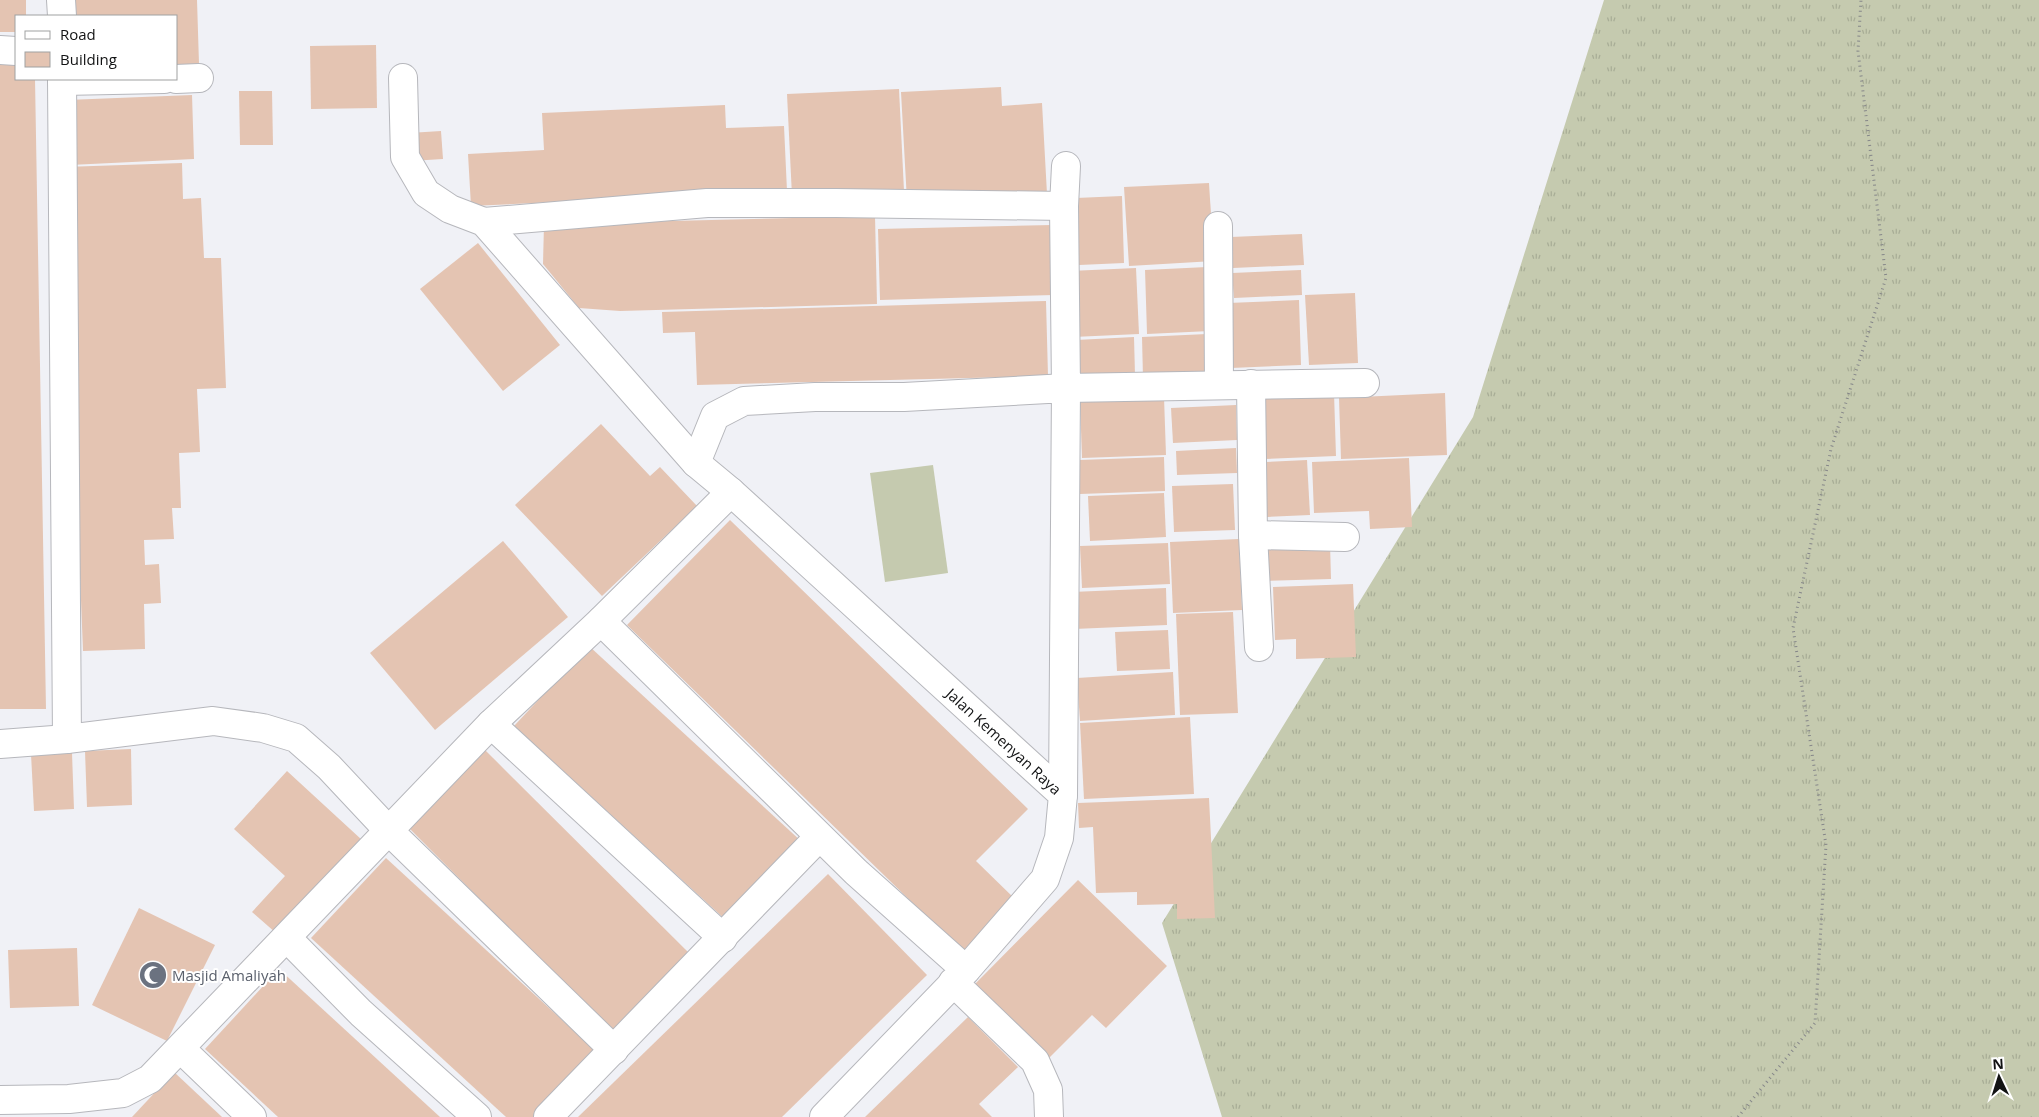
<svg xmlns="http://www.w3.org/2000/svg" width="2039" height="1117" font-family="'Open Sans',sans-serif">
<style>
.grass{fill:url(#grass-tufts)}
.pitch{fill:#c5caaf}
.building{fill:#e4c4b2}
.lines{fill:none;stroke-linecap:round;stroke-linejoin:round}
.minor-casing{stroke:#b6b7bc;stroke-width:30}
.path{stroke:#858689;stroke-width:3;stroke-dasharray:1 4;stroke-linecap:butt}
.minor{stroke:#fff;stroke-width:28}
.labels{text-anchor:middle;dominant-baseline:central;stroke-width:4;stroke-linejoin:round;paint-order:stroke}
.street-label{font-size:15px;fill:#121314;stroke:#fff}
.worship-label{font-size:15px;fill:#5b616d;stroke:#fff;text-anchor:start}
</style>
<defs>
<pattern id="grass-tufts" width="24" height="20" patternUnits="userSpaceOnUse" patternTransform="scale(1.25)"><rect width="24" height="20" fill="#c5caaf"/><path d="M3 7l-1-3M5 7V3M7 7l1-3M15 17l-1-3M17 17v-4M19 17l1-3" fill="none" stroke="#a8ad96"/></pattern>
</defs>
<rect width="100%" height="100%" fill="#f0f1f6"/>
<polygon class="grass" points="1604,0 2039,0 2039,1117 1222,1117 1162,923 1473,417"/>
<polygon class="pitch" points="933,465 948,573 885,582 870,473"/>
<g class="building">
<polygon points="0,0 26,0 26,16 16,16 16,32 0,32"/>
<polygon points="71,0 197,0 199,64 176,65 176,16 72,16"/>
<polygon points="376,45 377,108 311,109 310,46"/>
<polygon points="0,56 16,56 16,79 35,79 46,709 0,709"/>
<polygon points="1001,87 1002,106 1042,103 1047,194 907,201 901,92"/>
<polygon points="899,89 904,191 792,196 787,94"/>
<polygon points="239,91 272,91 273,145 240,145"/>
<polygon points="192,95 194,159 70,165 67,100"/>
<polygon points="725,105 726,128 784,126 787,191 471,206 468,154 544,150 542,113"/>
<polygon points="441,131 443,159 411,161 409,133"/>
<polygon points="182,163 183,199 201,198 204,258 221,258 226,388 197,389 200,452 179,453 181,508 172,508 174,539 144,540 145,565 159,564 161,603 144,604 145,649 83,651 64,167"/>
<polygon points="1209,183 1214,261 1129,266 1124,187"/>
<polygon points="1122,196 1124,263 1079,265 1076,198"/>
<polygon points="875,216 877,304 620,311 579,308 543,264 544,224"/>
<polygon points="1052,225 1054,295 880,300 878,229"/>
<polygon points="1302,234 1304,265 1233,268 1231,237"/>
<polygon points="478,243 560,345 503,391 420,289"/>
<polygon points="1207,267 1210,331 1147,334 1145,270"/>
<polygon points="1136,268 1139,334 1073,337 1070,271"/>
<polygon points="1301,270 1302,295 1234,298 1232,273"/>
<polygon points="1355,293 1358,363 1309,365 1305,295"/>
<polygon points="1299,300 1301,365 1231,368 1228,303"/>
<polygon points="1046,301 1048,376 697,385 695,332 663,333 662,312"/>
<polygon points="1207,334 1209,375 1143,378 1142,337"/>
<polygon points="1134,337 1135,375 1078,377 1076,340"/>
<polygon points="1334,393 1336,456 1265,459 1262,396"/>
<polygon points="1445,393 1447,455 1341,459 1339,398"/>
<polygon points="1164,397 1166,455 1082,458 1080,401"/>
<polygon points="1236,405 1237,440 1173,443 1171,408"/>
<polygon points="601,424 650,476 660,467 697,506 602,596 515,505"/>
<polygon points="1236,448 1237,473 1177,475 1176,451"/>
<polygon points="1164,457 1165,491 1080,494 1079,460"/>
<polygon points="1409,458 1412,527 1370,529 1369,511 1314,513 1312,462"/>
<polygon points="1307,460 1310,515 1267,517 1265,462"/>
<polygon points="1233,484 1235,530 1174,532 1172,486"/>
<polygon points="1164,493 1166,537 1090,541 1088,496"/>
<polygon points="730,520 1028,809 976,861 1015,899 963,952 627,625"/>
<polygon points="1239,539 1242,610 1173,613 1170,542"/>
<polygon points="503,541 568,617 435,730 370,653"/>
<polygon points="1168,543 1170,584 1082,588 1080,546"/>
<polygon points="1330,543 1331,579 1264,581 1263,546"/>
<polygon points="1353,584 1356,657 1296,659 1296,639 1275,640 1273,587"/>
<polygon points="1166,588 1167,625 1074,629 1072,592"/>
<polygon points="1233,612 1238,713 1180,715 1176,614"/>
<polygon points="1168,630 1170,669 1117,671 1115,632"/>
<polygon points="589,646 802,842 728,922 514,726"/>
<polygon points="1173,672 1175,715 1080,721 1077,678"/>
<polygon points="1190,717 1194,794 1084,799 1080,723"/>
<polygon points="131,749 132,805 87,807 85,751"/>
<polygon points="485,750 691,955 612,1032 408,827"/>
<polygon points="72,753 74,809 34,811 31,754"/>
<polygon points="287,771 362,840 276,933 252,912 285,876 234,829"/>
<polygon points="1209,798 1215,918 1177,919 1177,904 1137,905 1137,892 1096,893 1093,827 1079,828 1078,803"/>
<polygon points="386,858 598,1053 539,1117 506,1117 311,938"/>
<polygon points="828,874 927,975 782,1117 578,1117"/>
<polygon points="1078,880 1167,966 1106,1028 1092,1015 1049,1058 975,984"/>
<polygon points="139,908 215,945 167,1041 92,1005"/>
<polygon points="77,948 79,1006 10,1008 8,950"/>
<polygon points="279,969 316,1003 440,1117 278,1117 205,1049"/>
<polygon points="968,1017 1018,1067 979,1104 992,1117 865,1117"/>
<polygon points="174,1072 222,1117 132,1117"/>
</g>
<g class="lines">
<defs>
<g id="minor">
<polyline points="61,0 62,16"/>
<polyline points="0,50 16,51"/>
<path id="s1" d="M403,78L405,157L426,193L450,209L484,222L696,463L731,492L1063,795L1059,838L1045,879L966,970L824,1117"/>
<polyline points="62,79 67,739"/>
<polyline points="176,79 199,78"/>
<polyline points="62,81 164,79"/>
<polyline points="1066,166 1064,206 1066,388 1365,383"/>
<polyline points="484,222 707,203 836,203 1064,206"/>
<polyline points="1218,226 1219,384"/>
<polyline points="1251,384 1253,535 1259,647"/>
<polyline points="696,463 715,416 744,401 815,397 904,397 1066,388 1063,795"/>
<polyline points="1253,535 1345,537"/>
<polyline points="601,621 856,872 966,970"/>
<polyline points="491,724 723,938"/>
<polyline points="0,744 67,739 213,721 263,728 296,738 329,767 389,831 614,1050"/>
<polyline points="287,938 361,1013 477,1117"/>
<polyline points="953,982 1035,1061 1048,1090 1049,1117"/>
<polyline points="181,1049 252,1117"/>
<polyline points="0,1100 69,1099 123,1093 150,1079 491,724 601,621 731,492"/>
<polyline points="548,1117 819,837"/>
</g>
</defs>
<use href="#minor" class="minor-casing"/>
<polyline class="path" points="1738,1117 1815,1023 1826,845 1793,628 1831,449 1886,278 1858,51 1861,0"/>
<use href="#minor" class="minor"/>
</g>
<defs>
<symbol id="mosque-disc" viewBox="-11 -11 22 22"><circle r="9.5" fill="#6b7280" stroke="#fff"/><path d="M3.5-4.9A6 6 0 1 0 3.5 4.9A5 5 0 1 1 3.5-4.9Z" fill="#fff"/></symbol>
</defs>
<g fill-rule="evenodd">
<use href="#mosque-disc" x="137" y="959" width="32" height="32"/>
</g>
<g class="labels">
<g class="street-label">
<text stroke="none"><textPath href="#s1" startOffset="922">Jalan Kemenyan Raya</textPath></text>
</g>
<g class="worship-label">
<text x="172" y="975">Masjid Amaliyah</text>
</g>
</g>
<rect x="15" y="15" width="162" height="65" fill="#ffffff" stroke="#a0a1a1"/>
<rect x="25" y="31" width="25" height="8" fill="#ffffff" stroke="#a0a1a1"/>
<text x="60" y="40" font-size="15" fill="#121314">Road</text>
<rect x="25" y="52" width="25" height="15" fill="#e4c4b2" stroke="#a0a1a1"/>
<text x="60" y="65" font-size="15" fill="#121314">Building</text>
<g transform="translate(1999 1077) rotate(356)" stroke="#ffffff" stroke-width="4" paint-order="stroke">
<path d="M0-4L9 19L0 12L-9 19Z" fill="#121314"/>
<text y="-8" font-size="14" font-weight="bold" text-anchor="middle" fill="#121314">N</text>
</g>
</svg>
